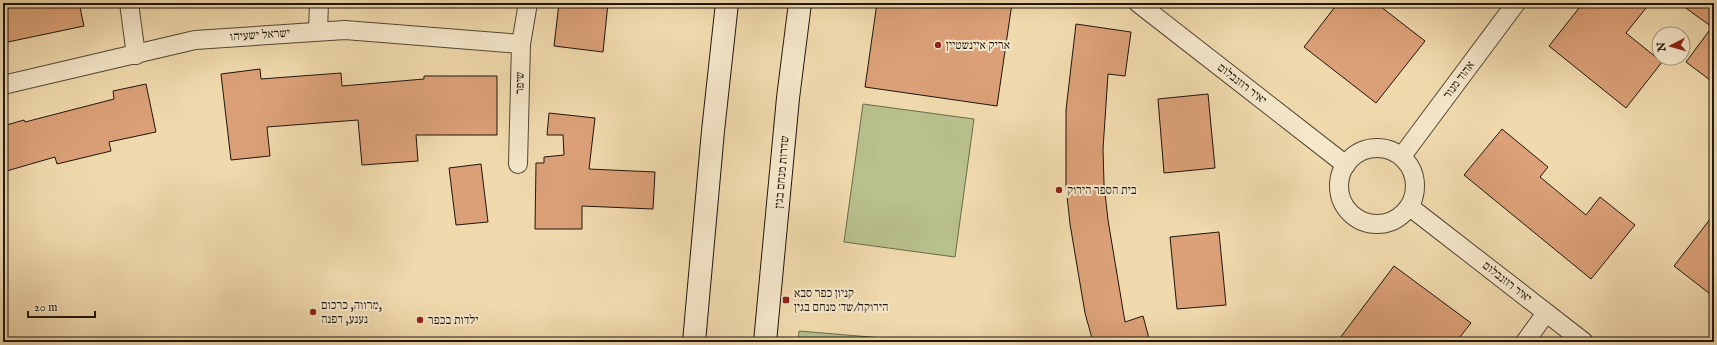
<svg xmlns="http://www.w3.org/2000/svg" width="1717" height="345" font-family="'IM FELL English','Frank Ruhl Libre',serif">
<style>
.green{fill:#b8c08b;stroke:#6b6a4c}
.building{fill:#dba077;stroke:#1e150d}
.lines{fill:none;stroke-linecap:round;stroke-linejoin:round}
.street-casing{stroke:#524635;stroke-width:20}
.secondary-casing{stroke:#1e150d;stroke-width:24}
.street{stroke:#f5e7ca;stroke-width:18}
.secondary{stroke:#f5e7ca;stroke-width:22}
.poi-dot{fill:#8f2418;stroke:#f5e7ca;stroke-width:1.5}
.labels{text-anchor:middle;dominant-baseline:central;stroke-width:4;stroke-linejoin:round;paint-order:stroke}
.street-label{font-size:12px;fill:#1e150d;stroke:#f5e7ca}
.poi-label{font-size:12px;fill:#1e150d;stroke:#f5e7ca;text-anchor:start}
</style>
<rect width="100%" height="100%" fill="#f0daad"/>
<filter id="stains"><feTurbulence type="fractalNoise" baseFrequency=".005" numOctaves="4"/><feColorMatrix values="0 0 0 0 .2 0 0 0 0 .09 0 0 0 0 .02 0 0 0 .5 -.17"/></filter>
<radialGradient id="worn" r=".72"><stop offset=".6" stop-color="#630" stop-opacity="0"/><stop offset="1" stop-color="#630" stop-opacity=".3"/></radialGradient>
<g class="green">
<polygon points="863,104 974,119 955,257 844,242"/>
<polygon points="799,331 894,339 898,342 798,342"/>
</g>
<g class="building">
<polygon points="3,3 79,3 84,26 3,43"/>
<polygon points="559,3 608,3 603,52 554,46"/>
<polygon points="877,3 1012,3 997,106 865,87"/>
<polygon points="1338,3 1376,3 1425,41 1376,103 1304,47"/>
<polygon points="1583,3 1650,3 1626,33 1662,62 1626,108 1549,46"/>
<polygon points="1679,3 1714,3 1714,83 1686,62 1712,27"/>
<polygon points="1076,24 1131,32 1125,76 1108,74 1103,149 1104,184 1108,220 1125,322 1143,316 1150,342 1093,342 1085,313 1070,224 1066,186 1066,110"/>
<polygon points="260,69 261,79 341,73 342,86 424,79 424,76 497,76 497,135 416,135 418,161 362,165 358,120 267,127 270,156 231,160 221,74"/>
<polygon points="146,84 156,132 109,142 111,151 57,164 55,157 3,172 3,126 24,120 25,122 114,99 113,91"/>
<polygon points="1208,94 1215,168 1164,173 1158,99"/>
<polygon points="549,113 595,118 589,169 655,172 653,209 582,206 582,229 535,229 536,163 544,163 544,157 564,155 563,135 547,135"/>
<polygon points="1502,129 1548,167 1540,177 1586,215 1600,197 1635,225 1591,279 1464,175"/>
<polygon points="481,164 488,222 456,225 449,168"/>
<polygon points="1714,214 1714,297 1674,266"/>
<polygon points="1219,232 1226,305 1177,309 1170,237"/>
<polygon points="1394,266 1471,323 1456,342 1337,342"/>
</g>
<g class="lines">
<defs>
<g id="street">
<polyline points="129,3 136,55"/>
<polyline points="1138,3 1346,165"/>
<polyline points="318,31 319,3"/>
<polyline points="3,85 195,40 345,30 521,44"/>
<circle cx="1377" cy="186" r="38"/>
<polyline points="1402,156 1516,3"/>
<polyline points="518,164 521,44 528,3"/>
<polyline points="1410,207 1584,342"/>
<polyline points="1525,342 1546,313"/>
</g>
<g id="secondary">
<polyline points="694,342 713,131 727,3"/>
<polyline points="765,342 788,98 800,3"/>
</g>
</defs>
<use href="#street" class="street-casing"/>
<use href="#secondary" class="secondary-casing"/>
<use href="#street" class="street"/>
<use href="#secondary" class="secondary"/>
</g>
<g class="poi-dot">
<circle cx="938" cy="45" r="4"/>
<circle cx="1059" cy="190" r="4"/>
<rect x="782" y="296" width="8" height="8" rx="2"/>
<circle cx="313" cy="312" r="4"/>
<circle cx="420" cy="320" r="4"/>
</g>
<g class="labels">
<g class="street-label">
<text transform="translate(260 35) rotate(-4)">ישראל ישעיהו</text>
<text transform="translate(1459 80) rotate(-53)">אהוד מנור</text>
<text transform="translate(520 83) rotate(-89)">שיפר</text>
<text transform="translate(1242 84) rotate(38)">יאיר רוזנבלום</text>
<text transform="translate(782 172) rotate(-85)">שדרות מנחם בגין</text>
<text transform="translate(1507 282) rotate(38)">יאיר רוזנבלום</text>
</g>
<g class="poi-label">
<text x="946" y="45">אריק איינשטיין</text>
<text x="1067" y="190">בית הספר הירוק</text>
<text x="794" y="293">קניון כפר סבא<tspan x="794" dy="14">הירוקה/שד׳ מנחם בגין</tspan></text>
<text x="321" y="305">מרווה, כרכום,<tspan x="321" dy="14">נענע, דפנה</tspan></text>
<text x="428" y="320">ילדות בכפר</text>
</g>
</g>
<rect width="1717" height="345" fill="none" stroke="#f0daad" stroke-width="16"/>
<rect x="4" y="4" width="1709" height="337" fill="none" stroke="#1e150d" stroke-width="2"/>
<rect x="8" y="8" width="1701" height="329" fill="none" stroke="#1e150d"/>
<g transform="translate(1671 46) rotate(264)"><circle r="19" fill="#f5e7ca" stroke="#9f937e"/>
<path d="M0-3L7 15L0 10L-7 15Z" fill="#8f2418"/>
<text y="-6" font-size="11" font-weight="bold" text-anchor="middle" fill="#1e150d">N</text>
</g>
<path d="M28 311v6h67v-6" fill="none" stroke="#1e150d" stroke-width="2"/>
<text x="34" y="311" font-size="12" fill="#1e150d" stroke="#f5e7ca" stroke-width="3" paint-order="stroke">20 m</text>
<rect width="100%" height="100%" filter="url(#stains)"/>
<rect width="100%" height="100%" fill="url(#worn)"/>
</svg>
